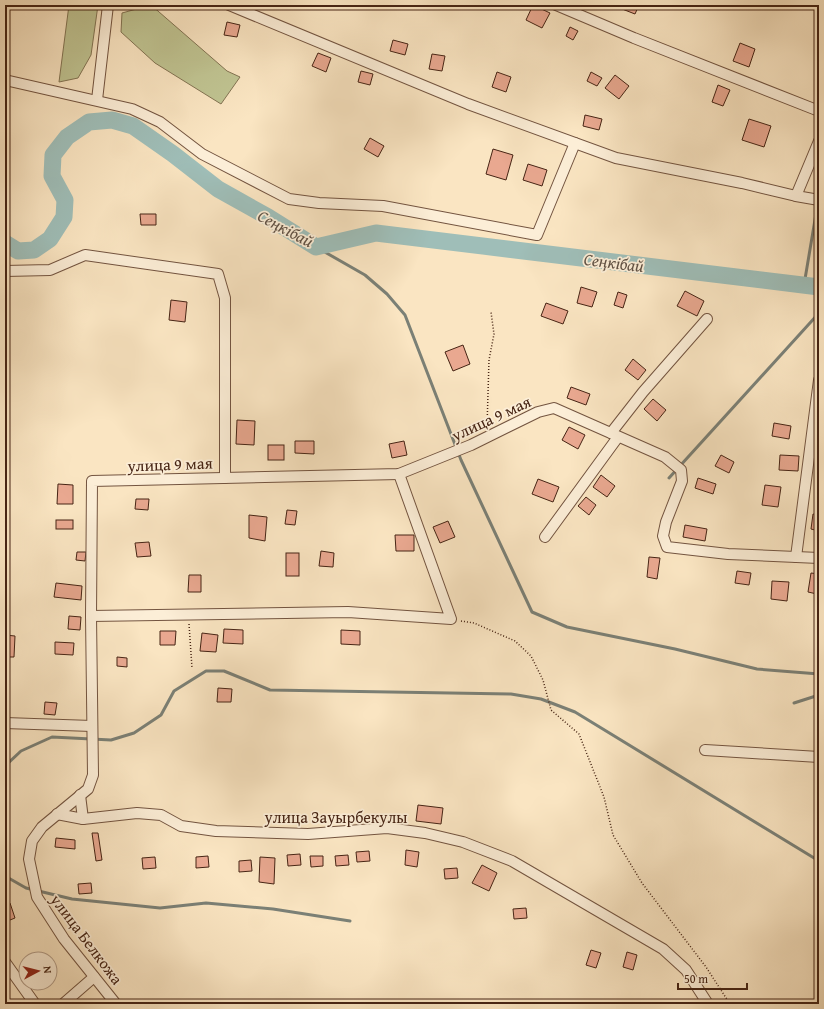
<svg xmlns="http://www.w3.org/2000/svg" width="824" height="1009" font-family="'Gentium Book Plus',serif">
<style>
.green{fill:#c0c492;stroke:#837453}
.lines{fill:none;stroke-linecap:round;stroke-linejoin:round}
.stream{stroke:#7b8076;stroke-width:3}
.river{stroke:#9fbeb8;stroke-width:17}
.building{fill:#e9a890;stroke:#462414}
.minor-casing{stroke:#735440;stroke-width:12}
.path{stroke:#462414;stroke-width:1.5;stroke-dasharray:1 2;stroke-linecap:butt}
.minor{stroke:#fceed7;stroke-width:10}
.labels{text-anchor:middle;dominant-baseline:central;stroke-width:3.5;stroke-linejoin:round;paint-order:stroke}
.street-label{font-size:16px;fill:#462414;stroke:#fceed7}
.water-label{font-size:17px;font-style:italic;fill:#615245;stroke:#fceed7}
</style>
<rect width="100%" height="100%" fill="#fae5c2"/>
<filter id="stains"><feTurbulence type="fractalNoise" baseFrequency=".005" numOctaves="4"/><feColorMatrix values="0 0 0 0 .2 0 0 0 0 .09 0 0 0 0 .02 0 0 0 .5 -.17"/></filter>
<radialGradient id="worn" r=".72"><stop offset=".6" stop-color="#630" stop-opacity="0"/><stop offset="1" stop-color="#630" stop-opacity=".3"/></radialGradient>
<g class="green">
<polygon points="69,5 98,5 91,55 78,78 59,82"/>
<polygon points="151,5 227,71 240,77 221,104 155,63 121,32 122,13"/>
</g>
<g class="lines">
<g class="stream">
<polyline points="316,247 365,275 387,294 405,315 461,460 532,612 567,627 675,649 757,669 819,674"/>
<polyline points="804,285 818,202"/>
<polyline points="669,478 819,313"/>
<polyline points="794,703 819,695"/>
<polyline points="5,766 21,751 52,737 111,740 134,733 161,715 174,691 206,671 224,671 270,690 511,694 541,699 575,712 819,861"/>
<polyline points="5,876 26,888 72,899 160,908 206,903 273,909 350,921"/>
</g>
<polyline class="river" points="5,243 18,251 34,250 50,239 64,217 65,200 52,176 53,155 67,137 89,122 112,120 133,126 173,154 218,189 268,217 316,247 376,233 819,287"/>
</g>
<g class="building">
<polygon points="533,5 550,13 542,28 526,20"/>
<polygon points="618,5 639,5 635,14 617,7"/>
<polygon points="227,22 240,25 237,37 224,35"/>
<polygon points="570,27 578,31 573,40 566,36"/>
<polygon points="393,40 408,44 405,55 390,51"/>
<polygon points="740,43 755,49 749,67 733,61"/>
<polygon points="318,53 331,58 326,72 312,66"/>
<polygon points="432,54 445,56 442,71 429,69"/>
<polygon points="361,71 373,74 370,85 358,82"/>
<polygon points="497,72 511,77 506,92 492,87"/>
<polygon points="591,72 602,78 597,86 587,81"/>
<polygon points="615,75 629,86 619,99 605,88"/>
<polygon points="718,85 730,90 723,106 712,102"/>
<polygon points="585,115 602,119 599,130 583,126"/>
<polygon points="749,119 771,126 764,147 742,140"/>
<polygon points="370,138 384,146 378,157 364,149"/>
<polygon points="493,149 513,155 506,180 486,174"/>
<polygon points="528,164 547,170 542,186 523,180"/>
<polygon points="140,214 156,214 156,225 141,225"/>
<polygon points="581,287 597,292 592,307 577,303"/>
<polygon points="685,291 704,301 697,316 677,306"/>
<polygon points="618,292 627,295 623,308 614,305"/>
<polygon points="171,300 187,302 185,322 169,320"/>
<polygon points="546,303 568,311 563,324 541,316"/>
<polygon points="463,345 470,364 453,371 445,352"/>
<polygon points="633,359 646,370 638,380 625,370"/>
<polygon points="571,387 590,394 586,405 567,398"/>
<polygon points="653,399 666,410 657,421 644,409"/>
<polygon points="237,420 255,421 254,445 236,444"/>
<polygon points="774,423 791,426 789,439 772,436"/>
<polygon points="569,427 585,435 578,449 562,440"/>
<polygon points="295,441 314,441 314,454 295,453"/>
<polygon points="404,441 407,455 392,458 389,444"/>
<rect x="268" y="445" width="16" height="15"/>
<polygon points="721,455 734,462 729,473 715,466"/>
<polygon points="780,455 799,456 798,471 779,470"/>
<polygon points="601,475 615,486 607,497 593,487"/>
<polygon points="698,478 716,484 713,494 695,488"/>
<polygon points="538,479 559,487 553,502 532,494"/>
<polygon points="58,484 73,485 73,504 57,504"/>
<polygon points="765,485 781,487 778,507 762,505"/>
<polygon points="586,497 596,505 589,515 578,506"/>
<polygon points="136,499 149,499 148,510 135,509"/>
<polygon points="287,510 297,511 295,525 285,524"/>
<polygon points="813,514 819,515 819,531 811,529"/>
<polygon points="249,515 267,517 265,541 249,538"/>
<rect x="56" y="520" width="17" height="9"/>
<polygon points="448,521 455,537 440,543 433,527"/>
<polygon points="685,525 707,529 705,541 683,537"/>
<polygon points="395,535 414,535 414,551 396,551"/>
<polygon points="149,542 151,556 137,557 135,543"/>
<polygon points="321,551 334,553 333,567 319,566"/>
<polygon points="77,552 86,552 85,561 76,560"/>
<rect x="286" y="553" width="13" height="23"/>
<polygon points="649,557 660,558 657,579 647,577"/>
<polygon points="737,571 751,573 749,585 735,583"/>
<polygon points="811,573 819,574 817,594 808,592"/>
<polygon points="189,575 201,575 201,592 188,592"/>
<polygon points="772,581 789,582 787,601 771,599"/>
<polygon points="56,583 82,586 81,600 54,597"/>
<polygon points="69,616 81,617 80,630 68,629"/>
<polygon points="224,629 243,630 243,644 223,643"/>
<polygon points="341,630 360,631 360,645 341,644"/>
<polygon points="160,631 176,631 175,645 160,645"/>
<polygon points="202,633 218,635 216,652 200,651"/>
<polygon points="5,635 15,636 14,657 5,657"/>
<polygon points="55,642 74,643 73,655 55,654"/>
<polygon points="117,657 127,658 127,667 117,666"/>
<polygon points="218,688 232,689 231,702 217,702"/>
<polygon points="45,702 57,703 55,715 44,714"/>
<polygon points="418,805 443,808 441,824 416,821"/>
<polygon points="92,833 98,833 102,860 96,861"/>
<polygon points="56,838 75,840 75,849 55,847"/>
<polygon points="406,850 419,852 417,867 405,865"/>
<polygon points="369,851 370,861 357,862 356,852"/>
<polygon points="300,854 301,865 288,866 287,855"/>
<polygon points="348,855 349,865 336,866 335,856"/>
<polygon points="208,856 209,867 196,868 196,857"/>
<polygon points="310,856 323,856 323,866 311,867"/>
<polygon points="155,857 156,868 143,869 142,858"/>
<polygon points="260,857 275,858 274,884 259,882"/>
<polygon points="251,860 252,871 239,872 239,861"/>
<polygon points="482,865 497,873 489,891 472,883"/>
<polygon points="457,868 458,878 445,879 444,869"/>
<polygon points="91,883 92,893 79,894 78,884"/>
<polygon points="10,903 15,918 5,922 5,905"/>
<polygon points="526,908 527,918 514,919 513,909"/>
<polygon points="591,950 601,953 596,968 586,965"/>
<polygon points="627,952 637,955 633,970 623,967"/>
</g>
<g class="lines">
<defs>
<g id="minor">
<polyline points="229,5 468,104 616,158 742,183 796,196 819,200"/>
<polyline points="556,5 634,38 819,111"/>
<polyline points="5,80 132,109 160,122 202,154 289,199 319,203 383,206 537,235 575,143"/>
<polyline points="97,100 108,5"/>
<polyline points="796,196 819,141"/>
<polyline points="5,271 50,270 85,255 218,274 225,298 225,478"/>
<polyline points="611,433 643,392 707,319"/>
<polyline points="545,537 618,437"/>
<polyline points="796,557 819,380"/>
<polyline points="91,616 348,612 451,619 399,474"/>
<polyline points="5,723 92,726"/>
<polyline points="705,750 819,757"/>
<polyline points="80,795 83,819"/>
<polyline points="57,814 83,819 137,813 161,815 181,826 216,831 308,834 387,828 425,833 463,842 512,861 663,949 686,970 708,1004"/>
<polyline points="5,962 35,1004"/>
<polyline points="63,1004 94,977"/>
<polyline points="116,1004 64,939 37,897 29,859 32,841 42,827 88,789 93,775 91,616 92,481 399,474 471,445 538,412 554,408 665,457 681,470 682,481 666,522 663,536 667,547 728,554 819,558"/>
</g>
</defs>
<use href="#minor" class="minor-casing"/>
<g class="path">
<polyline points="487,427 489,360 494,334 491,312"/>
<polyline points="461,621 474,623 515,641 531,656 543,680 551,710 579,734 604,797 613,835 642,883 706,967 730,1004"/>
<polyline points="189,624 192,668"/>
</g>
<use href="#minor" class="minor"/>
</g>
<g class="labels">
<g class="street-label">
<text transform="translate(491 418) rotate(-25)">улица 9 мая</text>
<text transform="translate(170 464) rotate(-2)">улица 9 мая</text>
<text x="336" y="817">улица Зауырбекулы</text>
<text transform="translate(87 939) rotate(53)">улица Белкожа</text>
</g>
<g class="water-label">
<text transform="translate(286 228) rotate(28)">Сеңкібай</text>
<text transform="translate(614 262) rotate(7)">Сеңкібай</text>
</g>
</g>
<rect width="824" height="1009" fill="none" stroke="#fae5c2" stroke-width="20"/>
<rect x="6" y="6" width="812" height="997" fill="none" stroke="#462414" stroke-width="2"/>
<rect x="10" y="10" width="804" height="989" fill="none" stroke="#462414"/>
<g transform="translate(38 971) rotate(83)"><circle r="19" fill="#fceed7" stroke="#b39d89"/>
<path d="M0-3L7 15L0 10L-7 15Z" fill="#8f2418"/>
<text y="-6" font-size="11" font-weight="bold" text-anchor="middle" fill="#462414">N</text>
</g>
<path d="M678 983v6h69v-6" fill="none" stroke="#462414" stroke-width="2"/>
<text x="684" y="983" font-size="12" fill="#462414" stroke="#fceed7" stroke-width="3" paint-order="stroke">50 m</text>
<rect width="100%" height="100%" filter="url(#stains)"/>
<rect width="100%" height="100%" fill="url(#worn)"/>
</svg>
